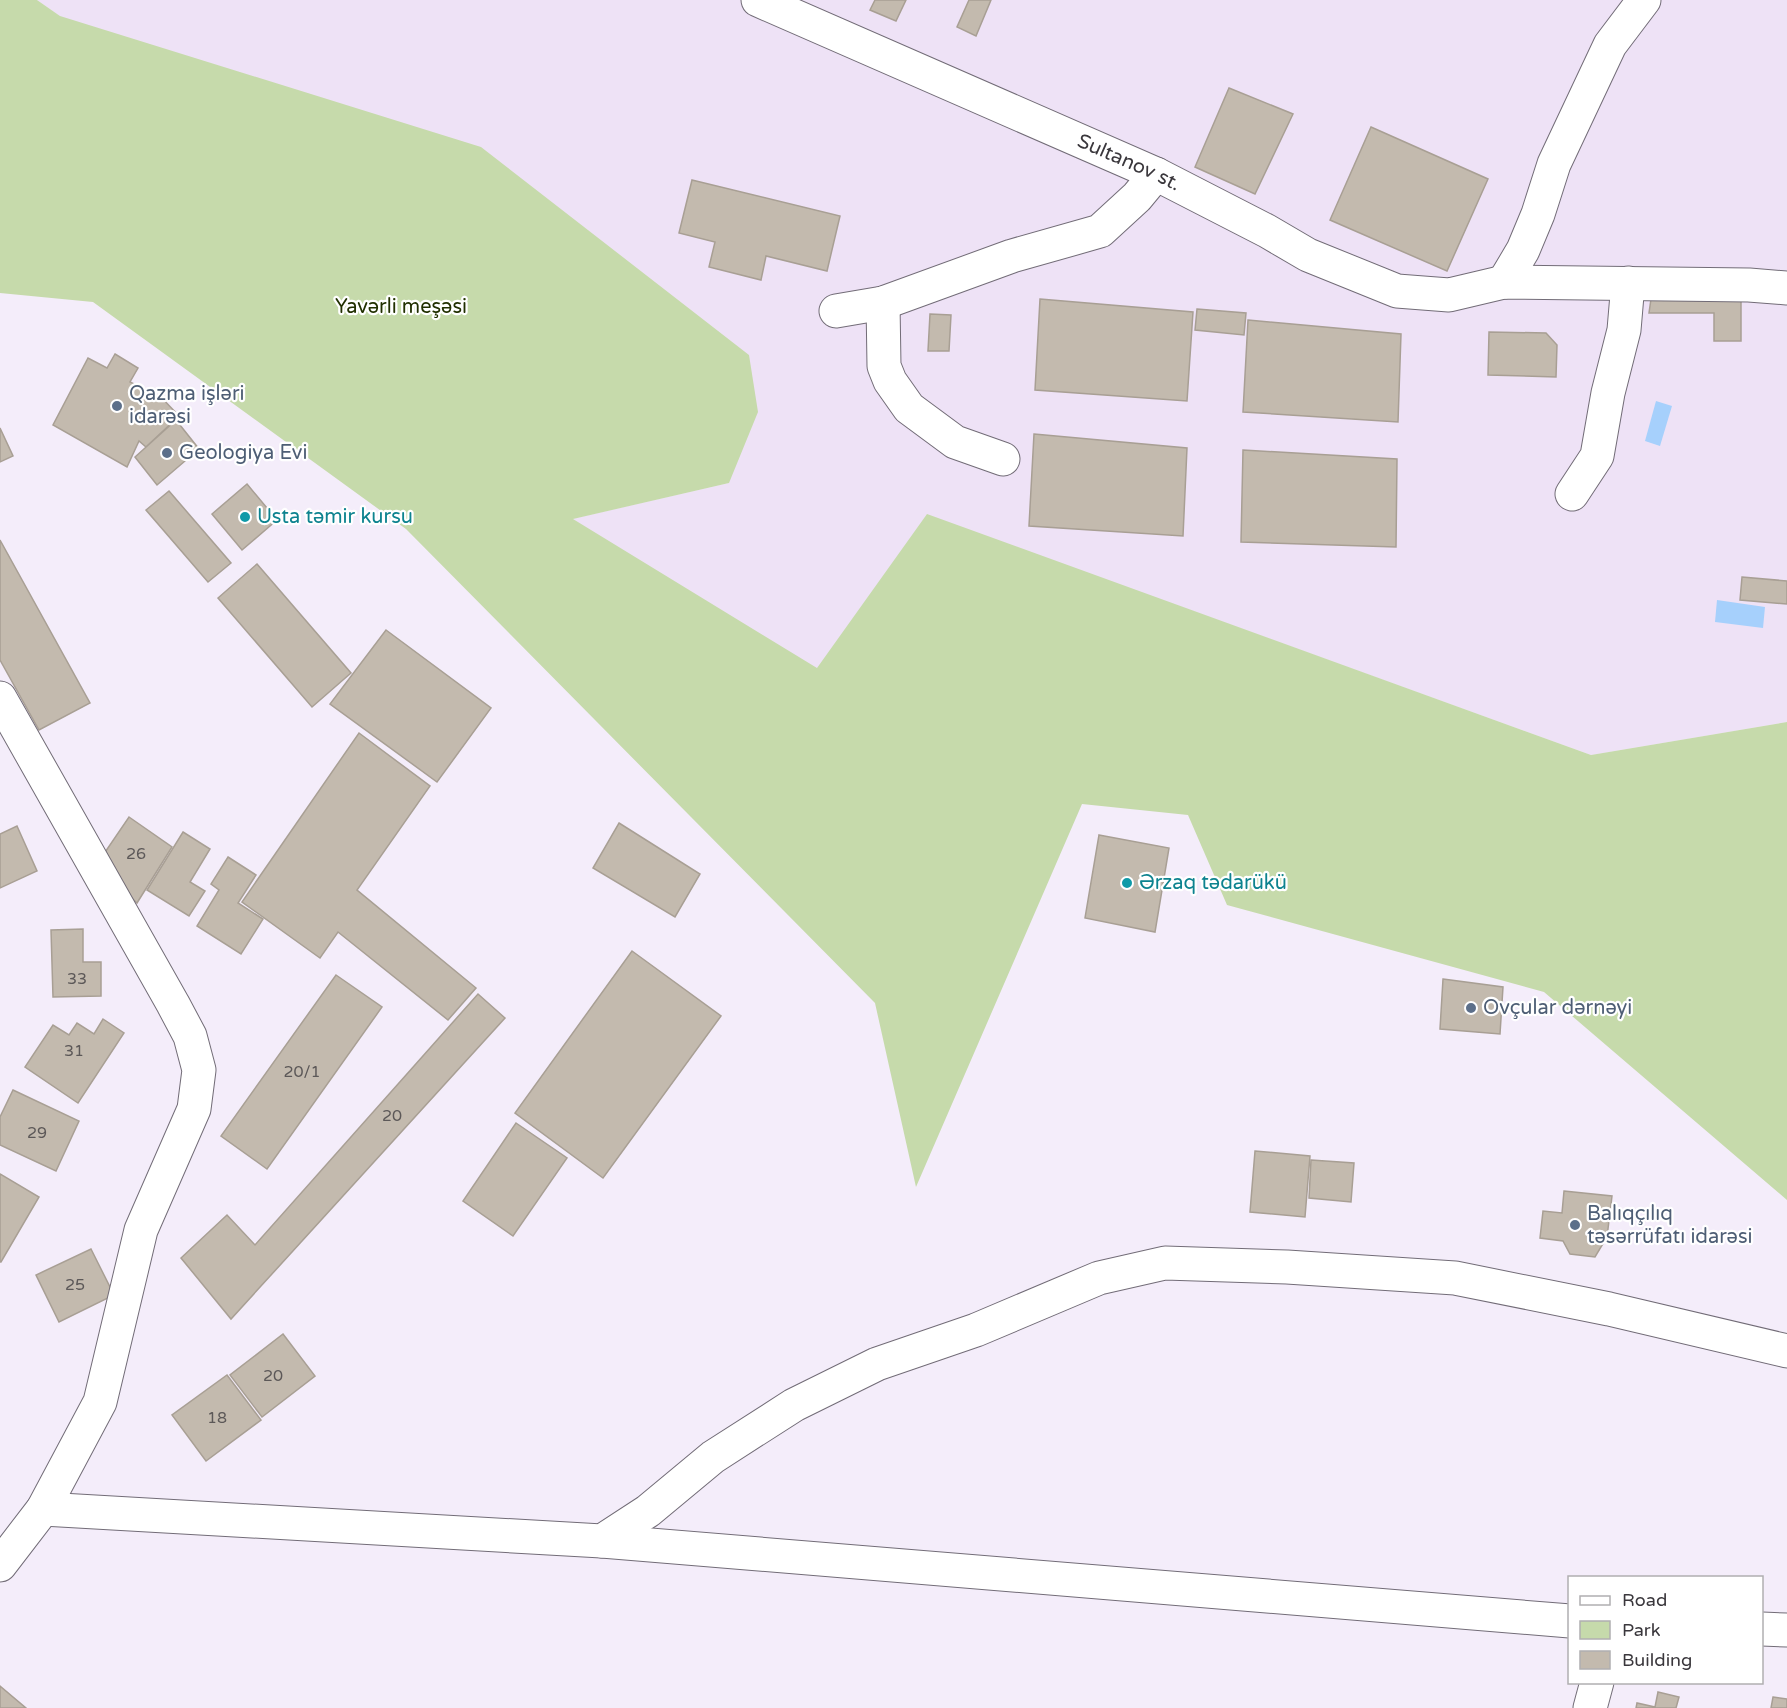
<svg xmlns="http://www.w3.org/2000/svg" width="1787" height="1708" font-family="'Varela Round',sans-serif">
<style>
.built{fill:#eee2f6}
.green{fill:#c6daab}
.water{fill:#a6d0fc}
.building{fill:#c3baae;stroke:#a89f94;stroke-width:1.5}
.lines{fill:none;stroke-linecap:round;stroke-linejoin:round}
.minor-casing{stroke:#726c77;stroke-width:35}
.minor{stroke:#fff;stroke-width:33}
.service-dot{fill:#5c6f8a;stroke:#fff;stroke-width:2}
.culture-dot{fill:#0f9aa8;stroke:#fff;stroke-width:2}
.labels{text-anchor:middle;dominant-baseline:central;stroke-width:4.5;stroke-linejoin:round;paint-order:stroke}
.number-label{font-size:16px;fill:#5c5858}
.street-label{font-size:20px;fill:#3a373c;stroke:#fff}
.park-label{font-size:20px;fill:#213000;stroke:#fff}
.service-label{font-size:20px;fill:#4e5e75;stroke:#fff;text-anchor:start}
.culture-label{font-size:20px;fill:#0d838f;stroke:#fff;text-anchor:start}
</style>
<rect width="100%" height="100%" fill="#f4edfa"/>
<polygon class="built" points="37,0 1787,0 1787,722 1591,755 927,515 817,669 572,519 729,483"/>
<polygon class="green" points="0,0 37,0 60,16 481,147 749,355 758,412 729,483 573,519 817,668 927,514 1591,755 1787,722 1787,1200 1544,992 1227,905 1188,815 1082,804 916,1187 875,1003 406,529 93,302 0,293"/>
<g class="water">
<polygon points="1656,401 1672,406 1660,446 1645,441"/>
<polygon points="1717,600 1765,607 1763,628 1715,622"/>
</g>
<g class="building">
<polygon points="875,0 906,0 896,21 870,10"/>
<polygon points="969,0 991,0 976,36 957,27"/>
<polygon points="1229,88 1293,114 1255,194 1195,167"/>
<polygon points="1371,127 1488,179 1447,271 1330,220"/>
<polygon points="692,180 840,216 827,271 766,256 761,280 709,267 715,242 679,233"/>
<polygon points="1040,299 1193,312 1187,401 1035,390"/>
<polygon points="1651,299 1741,301 1741,341 1714,341 1714,313 1649,313"/>
<polygon points="1197,309 1246,313 1244,335 1195,330"/>
<polygon points="930,314 951,315 949,351 928,351"/>
<polygon points="1248,320 1401,334 1398,422 1243,412"/>
<polygon points="1489,332 1546,333 1557,345 1556,377 1488,375"/>
<polygon points="115,354 138,368 130,382 161,397 179,416 146,447 139,441 127,467 53,425 88,358 107,368"/>
<polygon points="176,420 199,449 157,485 135,457"/>
<polygon points="0,428 13,456 0,462"/>
<polygon points="1034,434 1187,448 1183,536 1029,526"/>
<polygon points="1243,450 1397,459 1396,547 1241,542"/>
<polygon points="247,484 277,520 242,550 212,514"/>
<polygon points="169,491 231,563 208,582 146,510"/>
<polygon points="0,540 90,703 39,730 0,660"/>
<polygon points="257,564 351,673 312,707 218,598"/>
<polygon points="1742,577 1787,581 1787,604 1740,600"/>
<polygon points="386,630 491,708 437,782 330,704"/>
<polygon points="359,733 430,786 357,890 476,988 448,1020 338,932 320,958 242,902"/>
<polygon points="129,817 172,847 137,903 109,877 99,861"/>
<polygon points="619,823 700,874 675,917 593,868"/>
<polygon points="17,826 37,871 0,888 0,834"/>
<polygon points="183,832 210,849 190,882 205,891 189,916 147,890"/>
<polygon points="1099,835 1169,848 1155,932 1085,918"/>
<polygon points="228,857 256,875 238,903 263,919 241,954 197,926 219,890 211,884"/>
<polygon points="83,929 83,962 101,962 101,996 53,997 51,930"/>
<polygon points="632,951 721,1016 603,1178 515,1113"/>
<polygon points="336,975 382,1007 267,1169 221,1136"/>
<polygon points="1443,979 1503,987 1500,1034 1440,1029"/>
<polygon points="478,994 505,1018 231,1319 181,1258 227,1215 255,1245"/>
<polygon points="103,1019 124,1033 78,1103 25,1067 53,1025 69,1035 77,1023 94,1034"/>
<polygon points="13,1090 79,1121 56,1171 0,1145 0,1117"/>
<polygon points="516,1123 567,1158 513,1236 463,1201"/>
<polygon points="1255,1151 1310,1156 1305,1217 1250,1212"/>
<polygon points="1311,1160 1354,1163 1351,1202 1309,1198"/>
<polygon points="0,1174 39,1197 1,1262 0,1262"/>
<polygon points="1564,1191 1612,1196 1607,1237 1595,1257 1570,1254 1563,1241 1540,1238 1543,1211 1562,1213"/>
<polygon points="91,1249 114,1295 59,1322 36,1275"/>
<polygon points="283,1334 315,1376 262,1417 230,1375"/>
<polygon points="227,1375 261,1420 206,1461 172,1415"/>
<polygon points="0,1686 26,1708 0,1708"/>
<polygon points="1658,1692 1679,1697 1676,1708 1636,1708 1637,1703 1655,1707"/>
<polygon points="1773,1697 1787,1699 1787,1708 1771,1708"/>
</g>
<g class="lines">
<defs>
<g id="minor">
<path id="s1" d="M758,0L1156,174L1267,231L1308,255L1397,291L1449,295L1504,282L1749,285L1787,288"/>
<polyline points="1504,282 1523,250 1538,214 1554,164 1610,45 1644,0"/>
<polyline points="883,303 884,366 890,381 909,408 955,442 1003,459"/>
<polyline points="836,311 883,303 1012,256 1100,231 1137,197 1156,174"/>
<polyline points="1572,494 1597,456 1608,393 1624,330 1628,283"/>
<polyline points="0,698 173,1004 190,1036 199,1070 194,1109 141,1230 100,1402 43,1509 0,1565"/>
<polyline points="43,1509 602,1541 648,1511 713,1457 794,1405 877,1364 976,1330 1099,1278 1165,1263 1287,1267 1455,1278 1609,1309 1787,1351"/>
<polyline points="602,1541 1570,1621"/>
<polyline points="1762,1629 1787,1630"/>
<polyline points="1590,1708 1597,1682"/>
</g>
</defs>
<use href="#minor" class="minor-casing"/>
<use href="#minor" class="minor"/>
</g>
<g class="service-dot">
<circle cx="117" cy="406" r="6"/>
<circle cx="167" cy="453" r="6"/>
<circle cx="1471" cy="1008" r="6"/>
<circle cx="1575" cy="1225" r="6"/>
</g>
<g class="culture-dot">
<circle cx="245" cy="517" r="6"/>
<circle cx="1127" cy="883" r="6"/>
</g>
<g class="labels">
<g class="number-label">
<text x="136" y="854">26</text>
<text x="77" y="979">33</text>
<text x="74" y="1051">31</text>
<text x="302" y="1072">20/1</text>
<text x="392" y="1116">20</text>
<text x="37" y="1133">29</text>
<text x="75" y="1285">25</text>
<text x="273" y="1376">20</text>
<text x="217" y="1418">18</text>
</g>
<g class="street-label">
<text stroke="none"><textPath href="#s1" startOffset="405">Sultanov st.</textPath></text>
</g>
<g class="park-label">
<text x="401" y="307">Yavərli meşəsi</text>
</g>
<g class="service-label">
<text x="129" y="394">Qazma işləri<tspan x="129" dy="23">idarəsi</tspan></text>
<text x="179" y="453">Geologiya Evi</text>
<text x="1483" y="1008">Ovçular dərnəyi</text>
<text x="1587" y="1214">Balıqçılıq<tspan x="1587" dy="23">təsərrüfatı idarəsi</tspan></text>
</g>
<g class="culture-label">
<text x="257" y="517">Usta təmir kursu</text>
<text x="1139" y="883">Ərzaq tədarükü</text>
</g>
</g>
<rect x="1568" y="1576" width="195" height="108" fill="#ffffff" stroke="#b0afb1" stroke-width="1.5"/>
<rect x="1580" y="1596" width="30" height="9" fill="#ffffff" stroke="#b0afb1" stroke-width="1.5"/>
<text x="1622" y="1606" font-size="18" fill="#3a373c">Road</text>
<rect x="1580" y="1621" width="30" height="18" fill="#c6daab" stroke="#b0afb1" stroke-width="1.5"/>
<text x="1622" y="1636" font-size="18" fill="#3a373c">Park</text>
<rect x="1580" y="1651" width="30" height="18" fill="#c3baae" stroke="#b0afb1" stroke-width="1.5"/>
<text x="1622" y="1666" font-size="18" fill="#3a373c">Building</text>
</svg>
